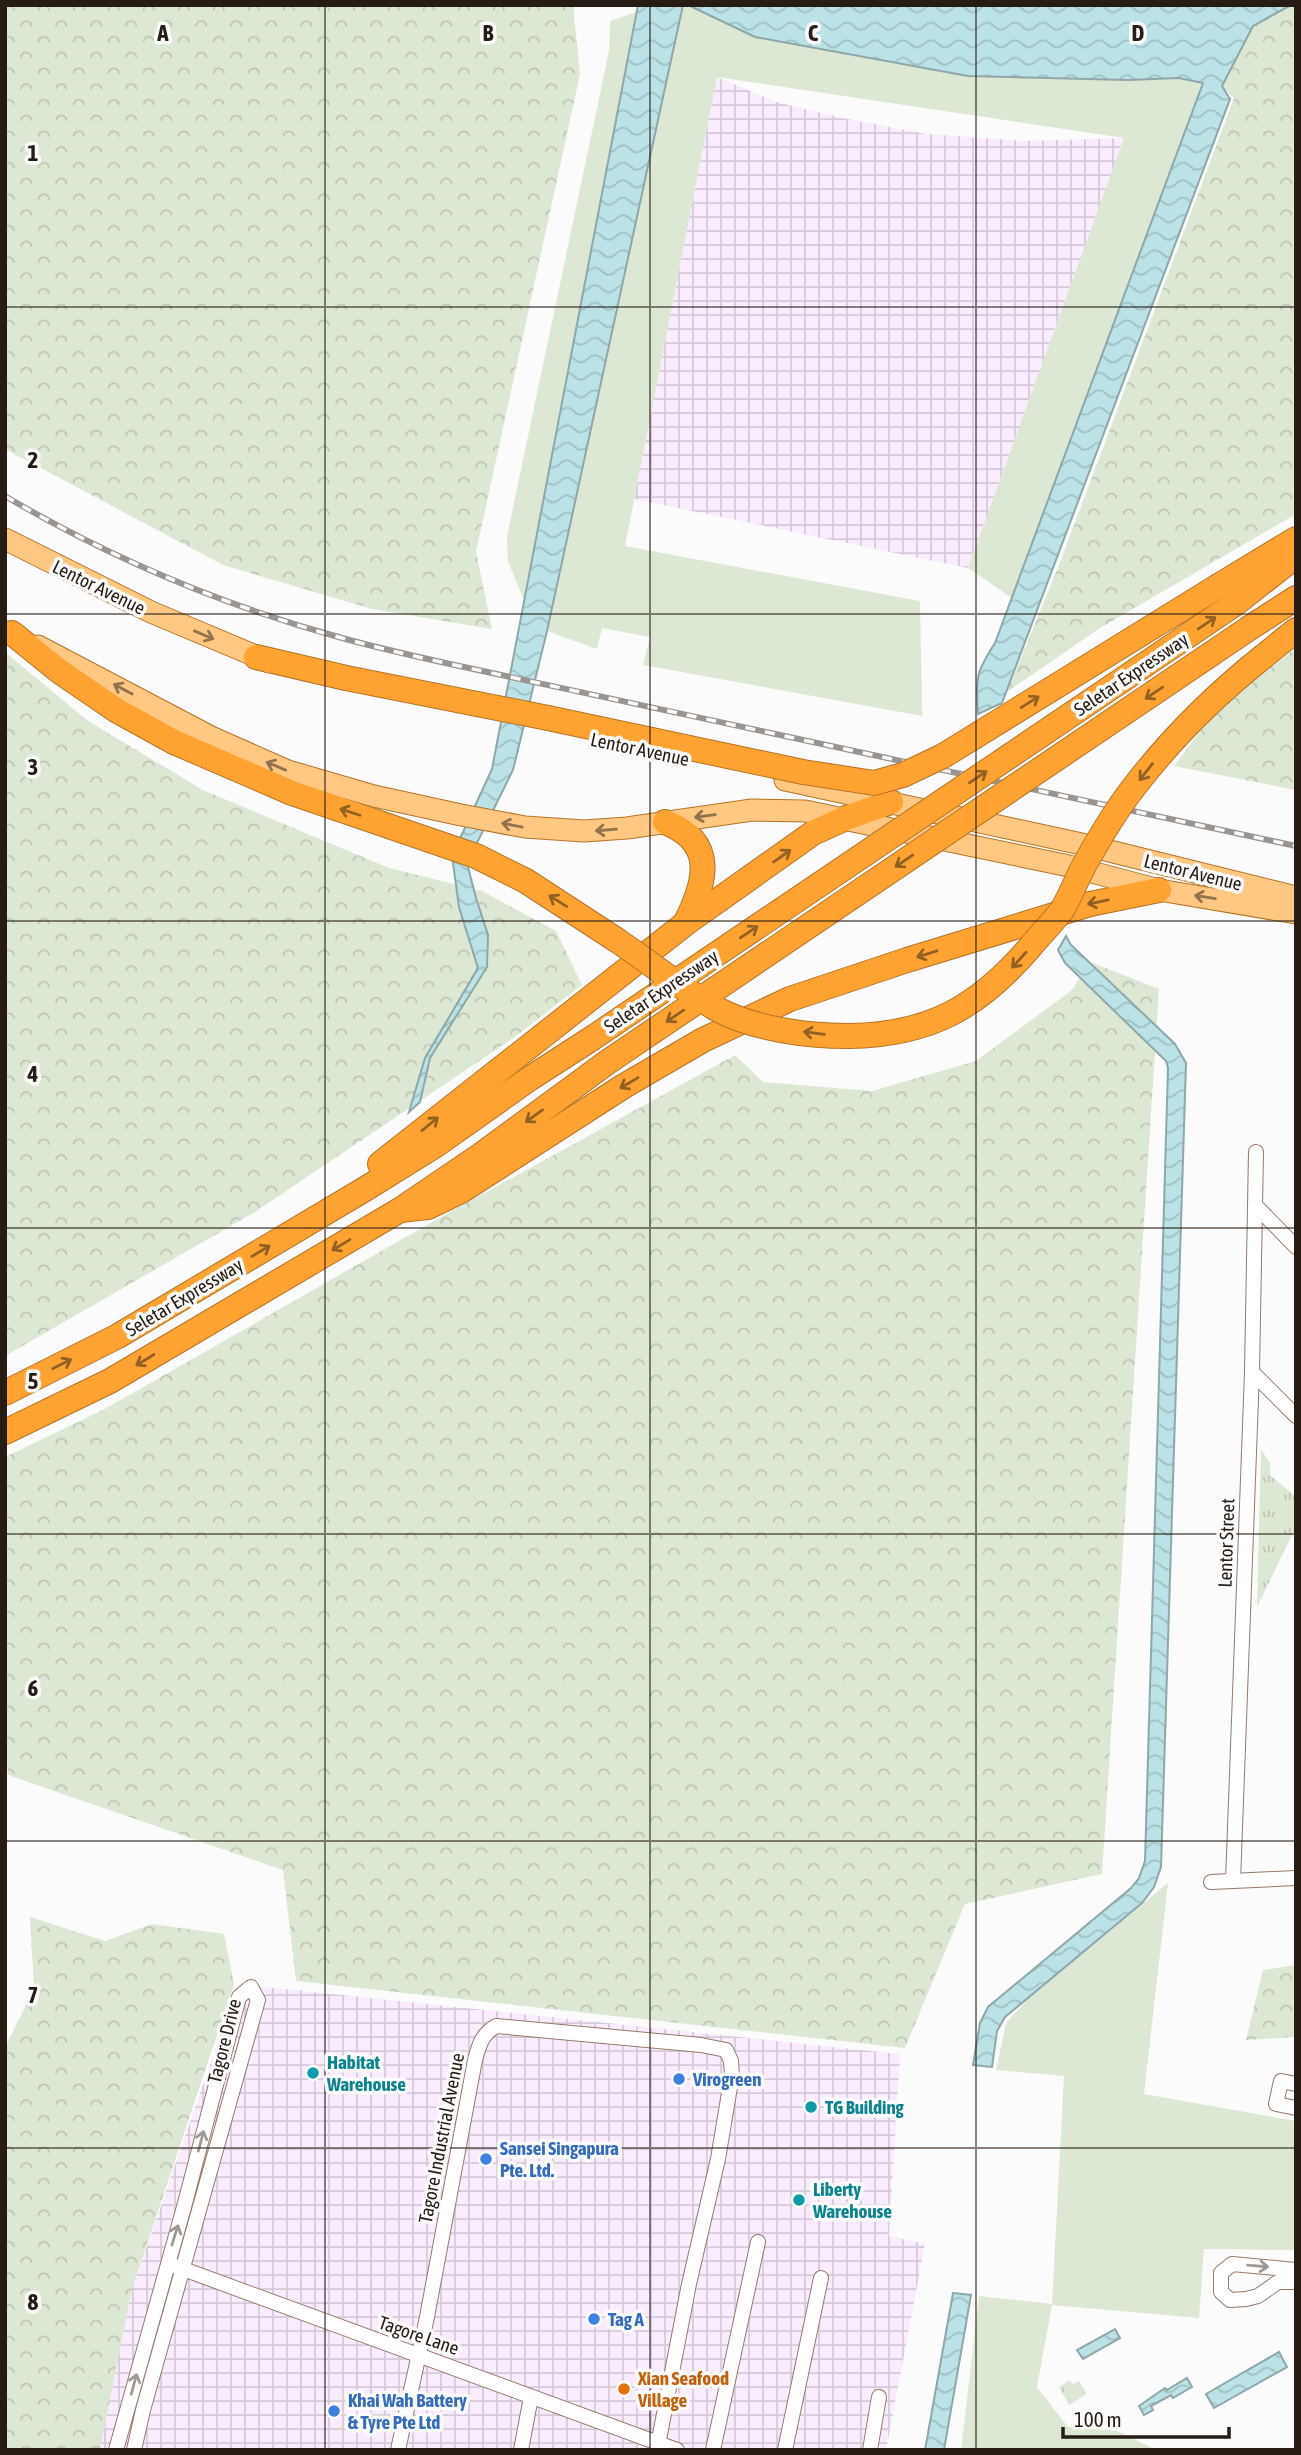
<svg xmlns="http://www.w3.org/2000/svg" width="1301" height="2455" font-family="'Asap Condensed',sans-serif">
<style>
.industrial{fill:url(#industrial-grid)}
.grass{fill:#dde8d4}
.forest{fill:url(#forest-crowns)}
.park{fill:url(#park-tufts)}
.water{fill:url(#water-waves);stroke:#8ea7a8;stroke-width:2}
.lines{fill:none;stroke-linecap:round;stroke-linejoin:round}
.street-casing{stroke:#977967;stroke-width:16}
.primary-casing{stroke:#b37427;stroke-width:23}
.highway-casing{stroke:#b37427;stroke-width:26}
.street{stroke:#fff;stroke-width:14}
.primary{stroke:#fec883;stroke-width:21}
.highway{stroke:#fea331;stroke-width:24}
.rail-casing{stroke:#999490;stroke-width:6}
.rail{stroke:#fbfbfb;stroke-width:3.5;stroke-dasharray:10;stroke-linecap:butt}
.highway-bridge-casing{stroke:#b37427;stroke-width:26;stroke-linecap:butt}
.highway-bridge{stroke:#fea331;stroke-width:24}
.oneway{stroke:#926022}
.oneway2{stroke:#92724c}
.oneway3{stroke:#9e9995}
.grid{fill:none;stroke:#271c14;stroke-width:2;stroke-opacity:0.55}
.culture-dot{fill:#0f9aa8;stroke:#fbfbfb;stroke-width:2.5}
.shop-dot{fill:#3f7fe0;stroke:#fbfbfb;stroke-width:2.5}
.food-dot{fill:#e8710a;stroke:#fbfbfb;stroke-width:2.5}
.labels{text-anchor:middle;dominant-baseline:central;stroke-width:7;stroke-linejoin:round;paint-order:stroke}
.street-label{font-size:19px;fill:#271c14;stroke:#fbfbfb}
.culture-label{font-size:19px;font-weight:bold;fill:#0d838f;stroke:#fbfbfb;text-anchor:start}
.shop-label{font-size:19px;font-weight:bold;fill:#366cbe;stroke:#fbfbfb;text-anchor:start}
.food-label{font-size:19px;font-weight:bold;fill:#c56008;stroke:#fbfbfb;text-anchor:start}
.grid-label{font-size:23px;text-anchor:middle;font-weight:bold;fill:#271c14;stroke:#fbfbfb;stroke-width:7;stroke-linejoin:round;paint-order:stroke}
</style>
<defs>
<pattern id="industrial-grid" width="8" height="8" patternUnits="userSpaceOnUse" patternTransform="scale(1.75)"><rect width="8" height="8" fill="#faecff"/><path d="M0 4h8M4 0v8" fill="none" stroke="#d6cada"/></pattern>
<pattern id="forest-crowns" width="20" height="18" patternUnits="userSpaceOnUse" patternTransform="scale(1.75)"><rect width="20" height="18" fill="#dde8d4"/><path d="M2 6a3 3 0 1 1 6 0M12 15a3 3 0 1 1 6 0" fill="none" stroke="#bec6b5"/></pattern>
<pattern id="park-tufts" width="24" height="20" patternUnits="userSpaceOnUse" patternTransform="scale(1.75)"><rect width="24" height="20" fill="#dde8d4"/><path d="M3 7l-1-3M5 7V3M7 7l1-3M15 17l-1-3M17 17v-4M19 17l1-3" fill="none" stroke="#bec6b5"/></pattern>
<pattern id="water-waves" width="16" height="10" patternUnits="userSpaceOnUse" patternTransform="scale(1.75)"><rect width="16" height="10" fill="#bae2e7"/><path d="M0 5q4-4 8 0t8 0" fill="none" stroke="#a0c1c5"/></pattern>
</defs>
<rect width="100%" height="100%" fill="#fbfbfb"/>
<g class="industrial">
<polygon points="717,77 776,102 842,118 926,134 1024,141 1124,138 968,568 634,499"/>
<polygon points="238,1984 900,2054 889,2236 925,2244 886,2450 100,2450 132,2289"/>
</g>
<g class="grass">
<polygon points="683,5 688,5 755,37 1128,80 1179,78 1203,83 1012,598 968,568 1124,138 717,77 625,546 920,601 922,716 643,665 650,637 602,628 597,649 547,631"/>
<polygon points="637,12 524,600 508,562 507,536 609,51 610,21"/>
<polygon points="1168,1883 1144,2094 1296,2121 1296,2250 1204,2249 1199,2318 1052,2305 1037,2387 1068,2427 1118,2431 1156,2450 961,2450 979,2296 1052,2304 1064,2076 996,2070 1006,2023 1032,1995"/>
</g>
<g class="forest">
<polygon points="5,5 573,5 580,74 476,552 492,629 372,609 223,565 5,449"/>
<polygon points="1292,5 1296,5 1296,514 1100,628 1007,692 1059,565 1234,98 1221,86 1253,26"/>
<polygon points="1296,648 1296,790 1174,766 1217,709"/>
<polygon points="5,652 88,721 203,790 389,868 482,891 556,931 582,985 512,1039 255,1212 5,1356"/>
<polygon points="1090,962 1159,989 1102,1874 965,1904 905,2048 296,1981 283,1870 8,1775 5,1730 5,1457 103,1410 434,1221 735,1055 763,1082 872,1091 976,1061 1072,990"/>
<polygon points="30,1917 105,1941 152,1924 224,1934 234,1984 132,2289 100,2450 5,2450 5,2047 34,1989"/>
<polygon points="1296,1965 1296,2037 1246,2040 1263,1970"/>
</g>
<g class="park">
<polygon points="1261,1449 1270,1463 1270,1475 1296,1497 1296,1527 1257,1607"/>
<polygon points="1070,2380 1072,2384 1079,2381 1087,2394 1069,2405 1059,2387"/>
</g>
<g class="water">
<polygon points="638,5 683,5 547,631 513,770 467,863 476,898 488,935 487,967 430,1058 420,1102 409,1112 425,1058 478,968 459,907 452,856 492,769"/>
<path d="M688,5H1291L1253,26L1222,86L1230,99L1002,703L978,714C976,677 975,674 995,643L1203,83L1179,78L1128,80L968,76L755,37Z"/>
<polygon points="1066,936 1071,945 1175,1044 1186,1063 1161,1867 1154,1887 1142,1903 1005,2017 997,2031 992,2067 973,2065 980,2023 988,2007 1131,1888 1139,1878 1145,1861 1168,1068 1166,1061 1065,963 1058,950"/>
<polygon points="953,2293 971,2295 944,2450 925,2450"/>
<polygon points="1115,2329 1120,2338 1083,2359 1077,2350"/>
<polygon points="1279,2352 1287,2367 1214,2408 1206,2394"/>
<polygon points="1187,2378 1192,2387 1173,2398 1171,2395 1151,2406 1153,2410 1144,2415 1139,2406 1165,2388 1167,2390"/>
</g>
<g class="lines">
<defs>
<g id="street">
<polyline points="1256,1206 1296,1247"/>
<polyline points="1252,1372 1296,1416"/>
<polyline points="1233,1881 1252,1372 1256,1152"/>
<polyline points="1211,1882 1296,1878"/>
<polyline points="1296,2084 1281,2081 1276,2104 1296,2108"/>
<polyline points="175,2266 677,2450"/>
<polyline points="1296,2270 1232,2264 1221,2273 1221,2292 1230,2300 1246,2299 1258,2296 1278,2282 1296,2282"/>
<polyline points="116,2450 184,2207 239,1997 251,1987 258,2000 143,2410 134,2450"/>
<path d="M398,2450L427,2317L475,2060C479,2045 482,2034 496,2026L701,2045L726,2050L731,2061L732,2075L718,2159L689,2284L657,2450"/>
<polyline points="521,2450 531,2397"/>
<polyline points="713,2450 758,2242"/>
<polyline points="785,2450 821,2278"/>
<polyline points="870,2450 879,2397"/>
</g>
<g id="primary">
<polyline points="5,539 151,612 270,662"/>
<polyline points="38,646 211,737 288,771 374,796 461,815 525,827 584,831 627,828 752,810 805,811 1069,866 1159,890 1296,913"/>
<polyline points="785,780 1077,843 1296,897"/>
</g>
<g id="highway">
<polyline points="1220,585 1296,539"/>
<polyline points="1236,603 1296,556"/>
<polyline points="1251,627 1296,598"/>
<polyline points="12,633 59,671 116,710 174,742 292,793 476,856 526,881 615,939"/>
<polyline points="1264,656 1296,630"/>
<polyline points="256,657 346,678 548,718"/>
<path d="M665,822C717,842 706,882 686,922"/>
<polyline points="380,1164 686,923 813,833 846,818 891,802"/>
<polyline points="400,1210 428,1207 461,1191 624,1086 703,1040 790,999 907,960 1090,904 1159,890"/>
<polyline points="5,1393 118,1336 365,1189 436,1145 529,1079 591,1039"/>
<polyline points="5,1432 110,1381 400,1210 481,1155 609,1061"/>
</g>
</defs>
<use href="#street" class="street-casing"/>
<use href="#primary" class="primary-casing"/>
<use href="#highway" class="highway-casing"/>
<use href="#street" class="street"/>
<use href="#primary" class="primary"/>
<use href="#highway" class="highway"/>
<defs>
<path id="rail" d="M5,496C110,558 225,606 342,638C378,648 414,656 450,664L1296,846"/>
</defs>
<use href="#rail" class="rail-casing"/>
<use href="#rail" class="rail"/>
<defs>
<g id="highway-bridge">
<polyline points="548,718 803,772 874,783 903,775 943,756 1220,585"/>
<path d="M615,939C648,961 681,988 715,1008C753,1029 806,1036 849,1036C930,1035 979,1007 1031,946C1041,934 1053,922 1062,910C1071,895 1077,878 1086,862C1100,837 1116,810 1134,787C1173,736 1214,696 1264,656"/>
<polyline points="591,1039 1236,603"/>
<polyline points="609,1061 1251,627"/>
</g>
</defs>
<use href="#highway-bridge" class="highway-bridge-casing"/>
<use href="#highway-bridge" class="highway-bridge"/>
</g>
<defs><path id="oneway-shaft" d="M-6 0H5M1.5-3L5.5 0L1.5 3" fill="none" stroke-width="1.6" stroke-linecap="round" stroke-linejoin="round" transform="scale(1.75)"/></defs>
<g class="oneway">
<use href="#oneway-shaft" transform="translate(1207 623) rotate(-34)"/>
<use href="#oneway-shaft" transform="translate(1154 693) rotate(146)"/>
<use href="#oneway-shaft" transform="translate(1030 702) rotate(-32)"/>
<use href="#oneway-shaft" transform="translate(1146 772) rotate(128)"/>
<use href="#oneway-shaft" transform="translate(978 777) rotate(-34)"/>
<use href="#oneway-shaft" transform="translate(350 812) rotate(-162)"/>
<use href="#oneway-shaft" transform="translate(782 856) rotate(-35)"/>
<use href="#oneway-shaft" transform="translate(904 861) rotate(146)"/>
<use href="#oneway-shaft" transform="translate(558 901) rotate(-148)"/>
<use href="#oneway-shaft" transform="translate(1098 902) rotate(168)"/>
<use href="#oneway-shaft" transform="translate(749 932) rotate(-34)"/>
<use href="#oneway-shaft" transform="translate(927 954) rotate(163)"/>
<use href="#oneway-shaft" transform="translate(1019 960) rotate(132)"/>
<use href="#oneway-shaft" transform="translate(675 1016) rotate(146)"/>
<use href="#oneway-shaft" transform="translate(814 1033) rotate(-173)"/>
<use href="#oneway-shaft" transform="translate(629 1083) rotate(149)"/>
<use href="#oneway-shaft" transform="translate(534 1116) rotate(144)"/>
<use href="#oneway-shaft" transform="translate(430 1124) rotate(-39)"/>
<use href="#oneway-shaft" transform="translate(341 1245) rotate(149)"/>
<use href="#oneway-shaft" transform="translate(261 1251) rotate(-31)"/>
<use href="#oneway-shaft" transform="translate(145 1360) rotate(149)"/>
<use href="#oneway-shaft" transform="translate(62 1364) rotate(-27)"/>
</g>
<g class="oneway2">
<use href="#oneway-shaft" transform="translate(204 635) rotate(23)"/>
<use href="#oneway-shaft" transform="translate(123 689) rotate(-152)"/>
<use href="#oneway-shaft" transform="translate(276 766) rotate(-157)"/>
<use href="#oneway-shaft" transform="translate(705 816) rotate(172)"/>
<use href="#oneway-shaft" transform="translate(512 825) rotate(-169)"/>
<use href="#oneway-shaft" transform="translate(606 830) rotate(175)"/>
<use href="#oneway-shaft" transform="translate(1205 897) rotate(-171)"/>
</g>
<g class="oneway3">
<use href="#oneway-shaft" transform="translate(201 2141) rotate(-75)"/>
<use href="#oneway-shaft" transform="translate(175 2235) rotate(-73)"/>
<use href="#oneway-shaft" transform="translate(1258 2266) rotate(5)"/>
<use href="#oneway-shaft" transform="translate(134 2384) rotate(-75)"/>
</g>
<path class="grid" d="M325,5V2450M650,5V2450M976,5V2450M5,307H1296M5,614H1296M5,921H1296M5,1228H1296M5,1534H1296M5,1841H1296M5,2148H1296"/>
<g class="culture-dot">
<circle cx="313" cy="2073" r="7"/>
<circle cx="811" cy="2107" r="7"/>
<circle cx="799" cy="2200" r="7"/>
</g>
<g class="shop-dot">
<circle cx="679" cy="2079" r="7"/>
<circle cx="486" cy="2159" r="7"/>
<circle cx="594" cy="2319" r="7"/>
<circle cx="334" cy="2411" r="7"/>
</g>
<circle class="food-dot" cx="624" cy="2389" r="7"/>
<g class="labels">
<g class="street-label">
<text transform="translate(99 587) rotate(26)">Lentor Avenue</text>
<text transform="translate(1131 674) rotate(-34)">Seletar Expressway</text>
<text transform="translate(640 749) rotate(12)">Lentor Avenue</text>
<text transform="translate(1193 872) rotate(14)">Lentor Avenue</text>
<text transform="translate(661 991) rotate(-34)">Seletar Expressway</text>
<text transform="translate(184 1297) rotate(-31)">Seletar Expressway</text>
<text transform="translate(1226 1543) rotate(-88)">Lentor Street</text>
<text transform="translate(224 2041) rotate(-76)">Tagore Drive</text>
<text transform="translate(441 2138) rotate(-79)">Tagore Industrial Avenue</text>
<text transform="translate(419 2335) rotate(19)">Tagore Lane</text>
</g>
<g class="culture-label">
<text x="327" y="2062">Habitat<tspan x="327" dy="22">Warehouse</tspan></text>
<text x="825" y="2107">TG Building</text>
<text x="813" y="2189">Liberty<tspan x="813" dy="22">Warehouse</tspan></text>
</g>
<g class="shop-label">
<text x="693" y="2079">Virogreen</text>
<text x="500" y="2148">Sansei Singapura<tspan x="500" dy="22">Pte. Ltd.</tspan></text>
<text x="608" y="2319">Tag A</text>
<text x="348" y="2400">Khai Wah Battery<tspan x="348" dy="22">&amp; Tyre Pte Ltd</tspan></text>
</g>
<g class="food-label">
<text x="638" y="2378">Xian Seafood<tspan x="638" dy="22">Village</tspan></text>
</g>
</g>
<g class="grid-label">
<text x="163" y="41">A</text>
<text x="488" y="41">B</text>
<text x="813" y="41">C</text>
<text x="1138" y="41">D</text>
<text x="33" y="161">1</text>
<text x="33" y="468">2</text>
<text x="33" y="775">3</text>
<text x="33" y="1082">4</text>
<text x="33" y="1389">5</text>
<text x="33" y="1696">6</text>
<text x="33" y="2003">7</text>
<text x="33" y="2310">8</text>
</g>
<rect width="1301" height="2455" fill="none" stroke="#271c14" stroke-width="14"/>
<path d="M1063 2427v10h166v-10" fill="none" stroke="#271c14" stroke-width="3.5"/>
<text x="1074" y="2427" font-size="21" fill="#271c14" stroke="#fbfbfb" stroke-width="5" paint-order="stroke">100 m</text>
</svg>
